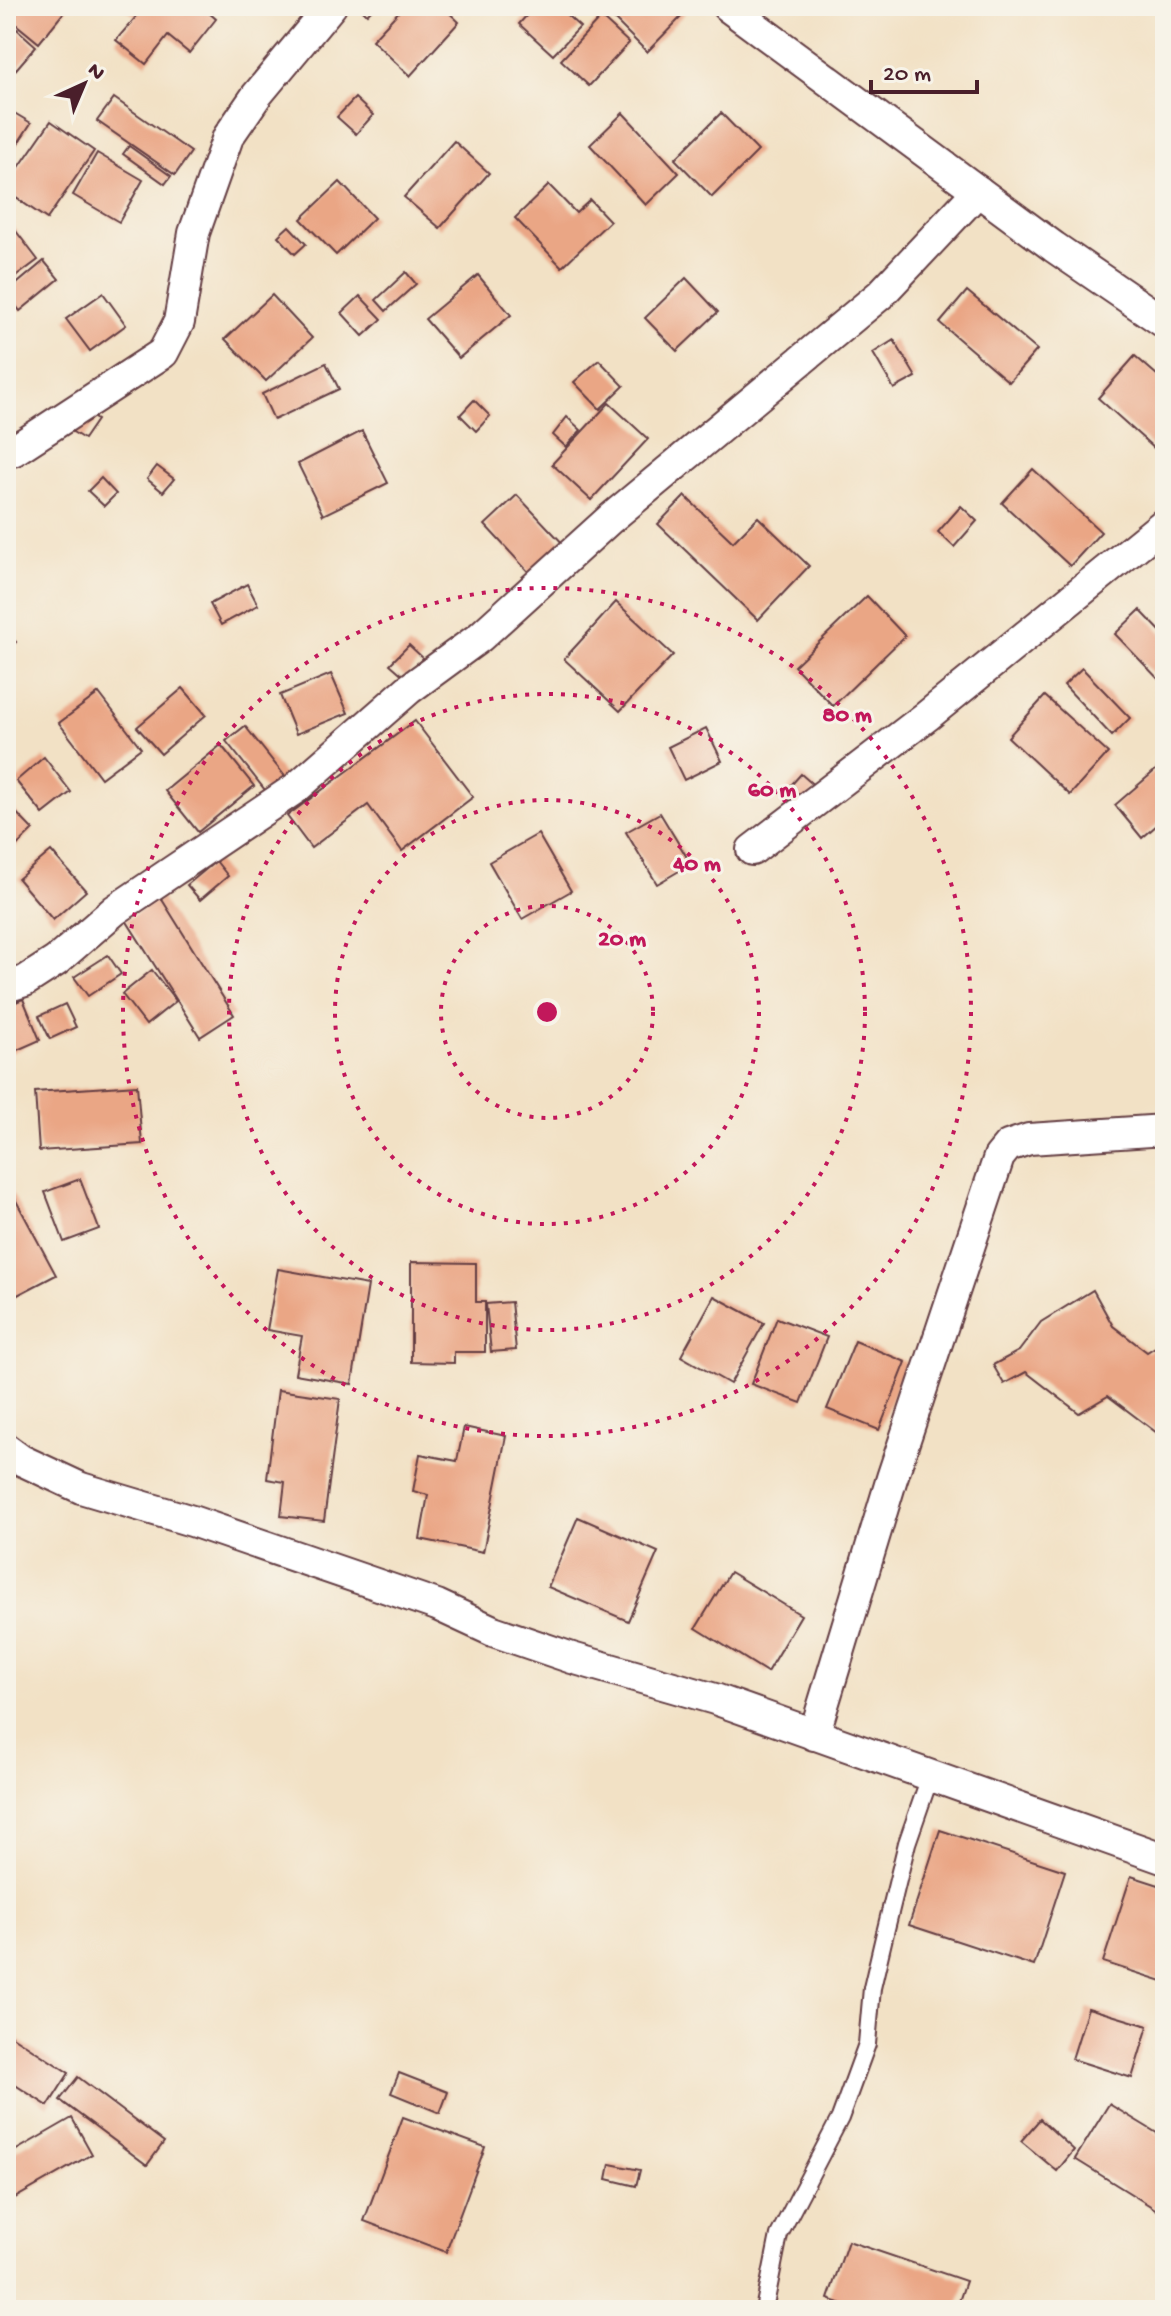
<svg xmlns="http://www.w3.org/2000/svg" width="1171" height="2316" font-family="'Gochi Hand',sans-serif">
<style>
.building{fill:#eaa685}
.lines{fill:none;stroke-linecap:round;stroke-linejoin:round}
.lane-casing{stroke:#633c42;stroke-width:20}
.street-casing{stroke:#633c42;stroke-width:34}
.lane{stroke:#fff;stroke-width:16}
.street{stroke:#fff;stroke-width:30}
.ring{fill:none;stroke:#c2185b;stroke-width:4;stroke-dasharray:4 8}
.centre{fill:#c2185b;stroke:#f7f3e8;stroke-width:4}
.ring-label{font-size:24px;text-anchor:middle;font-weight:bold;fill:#c2185b;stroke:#f7f3e8;stroke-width:6;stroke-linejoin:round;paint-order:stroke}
</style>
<rect width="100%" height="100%" fill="#f7f3e8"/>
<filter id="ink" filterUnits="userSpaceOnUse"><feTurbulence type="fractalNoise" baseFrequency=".0125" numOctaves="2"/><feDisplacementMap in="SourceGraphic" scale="16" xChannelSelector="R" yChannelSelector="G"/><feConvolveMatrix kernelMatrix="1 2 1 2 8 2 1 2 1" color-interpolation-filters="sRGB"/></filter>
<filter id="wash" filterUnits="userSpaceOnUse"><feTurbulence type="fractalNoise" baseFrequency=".006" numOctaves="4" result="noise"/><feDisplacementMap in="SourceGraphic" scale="32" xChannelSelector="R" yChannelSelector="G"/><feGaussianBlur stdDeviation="1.8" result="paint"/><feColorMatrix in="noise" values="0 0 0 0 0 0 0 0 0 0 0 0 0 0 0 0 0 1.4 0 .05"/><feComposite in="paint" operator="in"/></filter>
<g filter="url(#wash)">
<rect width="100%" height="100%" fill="#f2e1c5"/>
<g id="blocks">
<g class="building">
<polygon points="13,6 69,6 39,43 6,16"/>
<polygon points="122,6 201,6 216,19 189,53 168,36 146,64 116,40 136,17"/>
<polygon points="359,6 375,6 367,14"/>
<polygon points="404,6 442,6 459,22 410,76 372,40"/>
<polygon points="535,6 557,6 580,27 553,55 519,24"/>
<polygon points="601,6 677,6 685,13 647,52"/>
<polygon points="601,17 629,43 589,86 561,60"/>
<polygon points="10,23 36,46 6,81 6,27"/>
<polygon points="114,98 191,152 175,175 97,121"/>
<polygon points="355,98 373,115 356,134 337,117"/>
<polygon points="6,108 31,123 9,157 6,155"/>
<polygon points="623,113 679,173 646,205 590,145"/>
<polygon points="721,113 758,151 712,197 675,159"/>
<polygon points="51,121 94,151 47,219 6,191 6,186"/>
<polygon points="454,141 489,173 440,228 404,197"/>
<polygon points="129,146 171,176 165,184 123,154"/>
<polygon points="97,153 143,180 119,222 73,195"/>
<polygon points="340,182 374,218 336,255 301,219"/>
<polygon points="549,185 576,213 590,200 610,221 562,267 515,218"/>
<polygon points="6,218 38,260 6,284"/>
<polygon points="289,226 306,244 295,254 278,236"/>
<polygon points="44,261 59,279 20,311 6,293"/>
<polygon points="406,272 416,284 386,311 376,300"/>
<polygon points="478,275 511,315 459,358 425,319"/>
<polygon points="686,278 718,312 677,351 645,318"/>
<polygon points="967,291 1037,350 1009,382 940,323"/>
<polygon points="103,293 126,325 90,351 66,319"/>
<polygon points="272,295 312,338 266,381 225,339"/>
<polygon points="360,296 382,319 363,336 342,313"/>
<polygon points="894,340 916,377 894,389 873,353"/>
<polygon points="1135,356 1165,382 1165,438 1155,449 1098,398"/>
<polygon points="599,360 624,386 600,409 574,382"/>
<polygon points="326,363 339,389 274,420 262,394"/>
<polygon points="474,400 490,416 476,431 460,415"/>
<polygon points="609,403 648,439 591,500 552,464"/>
<polygon points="81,410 97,420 84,439 68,429"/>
<polygon points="567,417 581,430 566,447 553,435"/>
<polygon points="362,431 388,483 323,515 298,464"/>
<polygon points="157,466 174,479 163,492 147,479"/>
<polygon points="1033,469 1101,532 1070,566 1002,503"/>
<polygon points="101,478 116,494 104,506 88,491"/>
<polygon points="517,495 567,548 534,578 485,525"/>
<polygon points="685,496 733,542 758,517 809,566 758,620 658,524"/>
<polygon points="961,506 977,521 954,547 938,532"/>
<polygon points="247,584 258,605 221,625 210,604"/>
<polygon points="867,596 905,636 833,706 794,666"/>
<polygon points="616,602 673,655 620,711 564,659"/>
<polygon points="1140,610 1165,636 1165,686 1115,634"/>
<polygon points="6,632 16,642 6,652"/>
<polygon points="409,645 423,658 405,677 390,664"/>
<polygon points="1082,668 1130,718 1112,736 1064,685"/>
<polygon points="331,674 348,713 296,734 280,695"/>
<polygon points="183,688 206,715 161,754 137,727"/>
<polygon points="99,693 141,748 101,778 59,723"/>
<polygon points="1045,696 1108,753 1070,795 1008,737"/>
<polygon points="415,721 473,797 402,851 368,805 311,848 287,816"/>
<polygon points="245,726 287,779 269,795 226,741"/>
<polygon points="706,728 722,761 684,780 668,747"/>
<polygon points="221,745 254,786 198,832 165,791"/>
<polygon points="44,757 71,792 43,814 16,781"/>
<polygon points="1165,762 1165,818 1142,838 1115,805"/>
<polygon points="801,774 817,788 799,808 783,794"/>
<polygon points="6,802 33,830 6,856"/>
<polygon points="660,813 691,864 657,884 626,832"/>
<polygon points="538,834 571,891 522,919 489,862"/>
<polygon points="51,851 86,891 53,920 18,879"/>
<polygon points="216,861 228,876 200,900 187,885"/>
<polygon points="161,898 234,1015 200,1037 126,920"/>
<polygon points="108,955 121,974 88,996 74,977"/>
<polygon points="152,970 176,1001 146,1025 122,994"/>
<polygon points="23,999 40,1040 6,1055 6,1006"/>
<polygon points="65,1004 76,1027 50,1039 39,1016"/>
<polygon points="137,1085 142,1144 39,1151 35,1092"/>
<polygon points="80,1179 99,1229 64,1242 45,1192"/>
<polygon points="6,1182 56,1275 6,1301"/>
<polygon points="411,1262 476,1263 476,1302 485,1302 485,1352 454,1352 454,1363 411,1362"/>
<polygon points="278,1269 368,1285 352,1384 295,1374 302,1336 267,1330"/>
<polygon points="1093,1290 1113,1326 1147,1352 1165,1341 1165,1439 1108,1396 1079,1413 1026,1372 1004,1384 993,1365 1019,1351 1041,1322"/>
<polygon points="714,1296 764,1323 730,1384 681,1356"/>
<polygon points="511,1302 516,1350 491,1352 486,1304"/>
<polygon points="777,1318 827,1337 801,1403 751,1384"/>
<polygon points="855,1341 906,1362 879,1430 827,1409"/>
<polygon points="278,1390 340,1399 324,1521 281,1516 285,1482 267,1479"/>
<polygon points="464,1427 506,1436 483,1552 420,1539 428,1495 413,1491 420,1454 457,1461"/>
<polygon points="578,1517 658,1552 628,1621 548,1587"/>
<polygon points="730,1572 801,1615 767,1672 696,1628"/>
<polygon points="940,1830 1065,1871 1034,1966 909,1925"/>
<polygon points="1131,1876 1165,1887 1165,1982 1103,1962"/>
<polygon points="1088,2008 1148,2026 1132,2078 1072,2059"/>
<polygon points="6,2032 69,2073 48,2106 6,2079"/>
<polygon points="399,2073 448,2092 440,2113 391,2093"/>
<polygon points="78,2077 164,2142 147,2165 60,2100"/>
<polygon points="1109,2104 1165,2138 1165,2215 1075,2159"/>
<polygon points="403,2117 485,2147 446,2252 364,2221"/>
<polygon points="72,2118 92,2154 6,2203 6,2156"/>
<polygon points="1040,2119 1074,2150 1057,2171 1021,2141"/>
<polygon points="610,2164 640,2170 636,2186 607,2179"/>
<polygon points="848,2241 966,2281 956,2310 860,2310 828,2299"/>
</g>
</g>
</g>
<g filter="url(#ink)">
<use href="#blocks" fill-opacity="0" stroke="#633c42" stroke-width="2"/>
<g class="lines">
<defs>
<polyline id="lane" points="764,2310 779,2235 840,2118 867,2044 872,1988 884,1937 907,1843 931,1774"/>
<g id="street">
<polyline points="727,6 1054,247 1165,323"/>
<polyline points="6,451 13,451 163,353 179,322 194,233 228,137 257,95 331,6"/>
<polyline points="752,850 927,716 1165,523"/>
<polyline points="6,987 25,981 56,961 115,910 296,788 409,689 480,637 610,519 881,294 978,191"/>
<polyline points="6,1449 21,1460 81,1488 192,1521 437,1605 493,1631 572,1658 715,1699 1165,1859"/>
<polyline points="814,1735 892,1478 999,1157 1008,1146 1029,1139 1165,1130"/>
</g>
</defs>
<use href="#lane" class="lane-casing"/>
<use href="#street" class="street-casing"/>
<use href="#lane" class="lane"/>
<use href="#street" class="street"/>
</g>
</g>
<g class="ring">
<circle cx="547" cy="1012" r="106"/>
<circle cx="547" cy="1012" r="212"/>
<circle cx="547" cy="1012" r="318"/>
<circle cx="547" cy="1012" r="424"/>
</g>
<circle cx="547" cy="1012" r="12" class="centre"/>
<g class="ring-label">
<text x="847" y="721">80 m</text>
<text x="772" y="796">60 m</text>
<text x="697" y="870">40 m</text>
<text x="622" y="945">20 m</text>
</g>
<rect width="1171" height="2316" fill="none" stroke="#f7f3e8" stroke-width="32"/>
<g transform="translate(84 84) rotate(44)" stroke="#f7f3e8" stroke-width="6" paint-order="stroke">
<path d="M0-6L14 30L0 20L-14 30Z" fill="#4a1f2b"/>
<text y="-12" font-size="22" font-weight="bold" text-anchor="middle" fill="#4a1f2b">N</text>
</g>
<path d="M871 80v12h106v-12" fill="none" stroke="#4a1f2b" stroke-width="4"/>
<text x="883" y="80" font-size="24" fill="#4a1f2b" stroke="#f7f3e8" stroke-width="6" paint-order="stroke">20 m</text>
</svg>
